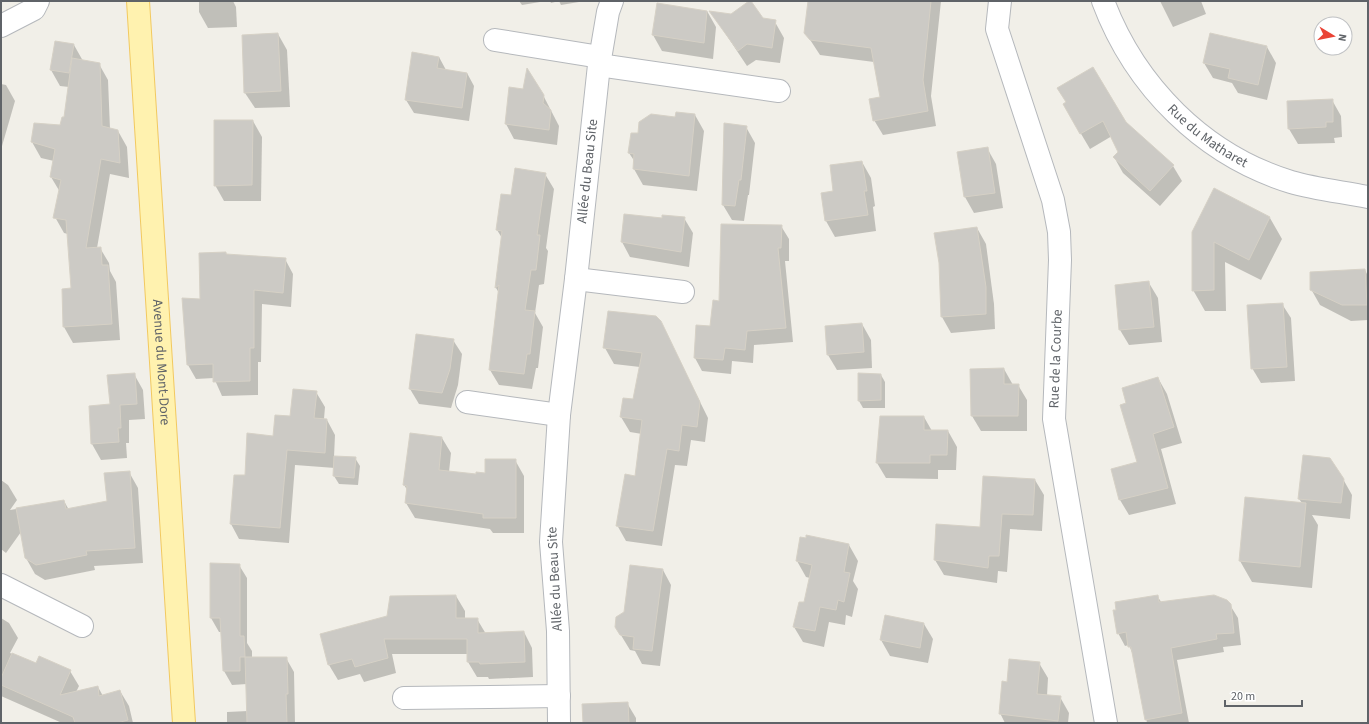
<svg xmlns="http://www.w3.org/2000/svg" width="1369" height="724" font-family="'Source Sans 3',sans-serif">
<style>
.shadow{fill:#0003}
.building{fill:#cccac5;stroke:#d6d1c6}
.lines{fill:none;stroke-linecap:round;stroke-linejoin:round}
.minor-casing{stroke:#b5b8bc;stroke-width:24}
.major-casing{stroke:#f2c960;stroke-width:24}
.minor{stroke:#fff;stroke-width:22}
.major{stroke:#fff2af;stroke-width:22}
.labels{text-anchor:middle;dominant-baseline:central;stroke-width:3;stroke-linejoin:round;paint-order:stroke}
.street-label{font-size:14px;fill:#5f6368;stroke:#fff}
</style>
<rect width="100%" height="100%" fill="#f1efe8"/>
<g class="shadow">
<polygon points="199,1 233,1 236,7 237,27 208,28 199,12"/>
<polygon points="519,1 546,1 522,5"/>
<polygon points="550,1 585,1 561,5 559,1 551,3"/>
<polygon points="809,1 941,1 931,96 936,126 883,135 874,120 881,98 874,62 820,55 805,32"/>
<polygon points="1160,1 1201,1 1206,14 1173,27"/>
<polygon points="707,11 716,27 713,59 662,51 653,35"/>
<polygon points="711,12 775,22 784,38 780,63 756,60 747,66"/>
<polygon points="278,34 287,50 290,107 255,108 245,93"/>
<polygon points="56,42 74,45 83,61 99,64 108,80 110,129 118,131 127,147 129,178 110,174 97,248 100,248 109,263 110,271 116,282 120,340 73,343 64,327 63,289 72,289 68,234 64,233 55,217 60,192 51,177 54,161 41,158 32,142 61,126 65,118 69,87 60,86 51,70"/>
<polygon points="1267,47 1276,63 1267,100 1238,93 1232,83 1213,78 1204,63"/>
<polygon points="439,57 446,70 467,73 474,86 469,121 414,113 406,100"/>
<polygon points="1,84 6,85 15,101 2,146"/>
<polygon points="543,95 559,126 557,145 514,139 506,124"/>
<polygon points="1332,100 1341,116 1342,137 1334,138 1335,143 1298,144 1289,129"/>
<polygon points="1064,105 1125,122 1173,166 1182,181 1160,206 1123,173 1114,157 1119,152 1112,136 1090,149"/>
<polygon points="695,115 704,131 697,191 643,185 634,169 635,162 629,153 639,134 676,118"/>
<polygon points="253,121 262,137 261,201 224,201 215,185"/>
<polygon points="746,127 755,143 749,195 748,195 744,221 732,220 723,205"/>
<polygon points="987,148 996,164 1003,208 974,213 965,197 958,152"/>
<polygon points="862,162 871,178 875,206 873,207 876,231 835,237 826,221 822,194 835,192"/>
<polygon points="545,174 554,189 546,248 548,251 544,284 539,285 535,313 543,327 538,368 536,368 532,389 499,385 490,370 499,293 496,288 502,238 497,230 512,196"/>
<polygon points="1214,191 1270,218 1282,239 1261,280 1225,262 1226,311 1205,311 1193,290"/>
<polygon points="684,218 693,233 689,267 630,257 622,242 663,219"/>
<polygon points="781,226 789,239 789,261 785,261 793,342 754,345 753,363 732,361 731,374 702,371 695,358 711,328 720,302"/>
<polygon points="977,228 986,244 994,304 995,329 951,333 942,317 940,263"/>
<polygon points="226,253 227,255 285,259 293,274 291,307 262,304 261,362 258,362 258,395 222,396 214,378 196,379 188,365 201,300"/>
<polygon points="1365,270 1368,276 1368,320 1351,321 1320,305 1311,289"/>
<polygon points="1149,283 1158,298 1162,342 1129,345 1120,330"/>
<polygon points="1282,304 1291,318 1295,381 1261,383 1252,368"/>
<polygon points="660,321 708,418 705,442 691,440 687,466 675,465 662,546 626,541 617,525 636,477 642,434 630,432 621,417 634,400 640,367 614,364 605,348"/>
<polygon points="862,324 871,340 872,368 837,370 828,355"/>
<polygon points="453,340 462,354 458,385 451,408 419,404 410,389"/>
<polygon points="1004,369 1013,385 1018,385 1027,400 1027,431 981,431 972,416"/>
<polygon points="134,374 143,390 145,419 129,420 129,443 126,443 127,458 101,460 92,444 90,407 111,405"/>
<polygon points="881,375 885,382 885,408 863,408 859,401"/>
<polygon points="1158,378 1167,394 1182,443 1161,449 1176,504 1129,515 1120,500 1112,470 1139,463 1127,404"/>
<polygon points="316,392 325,407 324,419 327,420 335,435 334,457 355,458 360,466 358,485 339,484 334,476 335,468 295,465 289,543 239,539 231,524 246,476 274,437"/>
<polygon points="924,417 932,431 948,431 957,447 956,470 938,470 938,479 886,478 877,463"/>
<polygon points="442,438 451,453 449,472 477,475 486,474 515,460 524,476 524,533 493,533 490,529 415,518 406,503 408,491 404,485"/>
<polygon points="129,472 138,488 143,563 94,566 95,570 45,580 35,574 26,558 21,532 6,553 1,549 1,480 8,485 17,500 10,510 64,501 69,510 108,502"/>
<polygon points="1343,479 1352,495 1350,519 1312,515 1318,525 1312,588 1252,582 1240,561 1246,498 1302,503 1299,499"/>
<polygon points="1035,480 1044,495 1042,531 1010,529 1007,572 998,571 997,583 944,575 935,560 981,528"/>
<polygon points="807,539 849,545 858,561 853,581 858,589 852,617 846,615 845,625 829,622 824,647 803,642 794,627 805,604 810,578 806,577 797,561"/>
<polygon points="239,565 247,578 247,643 252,651 252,658 286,658 294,672 295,723 227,723 227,712 248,711 247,684 232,685 224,671 222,632 219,632 211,618"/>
<polygon points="663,570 671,585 660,666 642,664 635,651 630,650 616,627 625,612"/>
<polygon points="456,596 465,611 465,619 477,619 486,634 524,632 532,648 533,677 489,679 488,677 477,677 468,662 468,654 392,654 396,673 364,682 360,674 338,680 329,665 388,617"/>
<polygon points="1157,596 1162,603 1230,605 1238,618 1241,645 1223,647 1224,652 1177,660 1189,723 1147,723 1133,655 1129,645 1125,646 1118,633"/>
<polygon points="1,618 9,623 18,638 10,653 36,665 70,671 79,686 76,692 98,687 103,696 120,691 129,706 133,723 62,723 1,696"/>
<polygon points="924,624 933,639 928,663 890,656 881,640"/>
<polygon points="1039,663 1048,678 1047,696 1060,697 1069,713 1068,723 1005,723 1000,713 1008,683"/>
<polygon points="627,703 636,718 636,723 583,723"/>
<polygon points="524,722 524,723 484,723"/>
</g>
<g class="building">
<polygon points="749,1 751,1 763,18 776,20 772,48 747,44 738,51 709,11 731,14"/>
<polygon points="808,1 931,1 923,80 928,111 873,121 869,99 880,97 871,48 810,40 804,33"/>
<polygon points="657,3 707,11 704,43 652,35"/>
<polygon points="278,33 281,91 244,93 242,35"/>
<polygon points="1210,33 1267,46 1258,85 1228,78 1230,69 1203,63"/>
<polygon points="55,41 74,44 69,73 50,70"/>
<polygon points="412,52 439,57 437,68 467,73 462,108 405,100"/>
<polygon points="72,58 100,63 102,126 118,130 120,163 101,159 86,248 101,247 102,265 108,265 112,324 63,327 62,289 71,288 66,220 53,218 61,180 50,177 55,149 31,142 34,123 60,125 62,117 64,117"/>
<polygon points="1093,67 1126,122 1174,165 1150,191 1113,157 1118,152 1103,121 1080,134 1063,104 1066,102 1057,88"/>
<polygon points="527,68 544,95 543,103 551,110 549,130 505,124 509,87 523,89"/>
<polygon points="1333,99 1333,122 1326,122 1326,127 1288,129 1287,101"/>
<polygon points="676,112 695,114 689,176 633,169 634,154 628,153 631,133 638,133 639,122 651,114 675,117"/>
<polygon points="214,120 253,120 252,185 214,186"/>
<polygon points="724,123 747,126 741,180 739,180 735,206 722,205"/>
<polygon points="988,147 995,193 964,197 957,152"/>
<polygon points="862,161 867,191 864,191 868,215 825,221 821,193 833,191 830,165"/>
<polygon points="515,168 546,173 537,235 540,235 536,270 531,270 525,310 535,311 530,354 527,354 524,374 489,370 499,285 495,288 502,231 496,230 501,194 511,195"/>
<polygon points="1214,188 1270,217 1249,260 1214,242 1214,290 1192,291 1192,232"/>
<polygon points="624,214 662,218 662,215 685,217 681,252 621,242"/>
<polygon points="721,224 782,225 781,248 778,248 786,328 747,331 745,350 725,348 723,360 694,358 696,325 710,326 713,300 719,301"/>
<polygon points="977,227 986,287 986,314 941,317 939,263 934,233"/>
<polygon points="226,252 226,254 286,258 283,293 254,290 254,348 250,348 250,381 213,382 213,364 187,365 182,298 200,299 199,253"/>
<polygon points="1365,269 1367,305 1342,305 1310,290 1310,272"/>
<polygon points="1149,281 1154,327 1119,330 1115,285"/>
<polygon points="1283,303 1287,367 1251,369 1247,305"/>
<polygon points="608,311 656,316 661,321 700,402 697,427 682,425 679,451 667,449 653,531 616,526 625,474 635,476 642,420 620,417 623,398 633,399 642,353 603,348"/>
<polygon points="862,323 864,352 827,355 825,326"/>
<polygon points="416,334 454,339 450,369 442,393 409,389"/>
<polygon points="1004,368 1004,384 1019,384 1018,416 971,416 970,369"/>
<polygon points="135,373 137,404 120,405 121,428 118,428 119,442 91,444 89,406 110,404 107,375"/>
<polygon points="858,373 881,374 881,400 858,401"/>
<polygon points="1158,377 1174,427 1153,434 1168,488 1119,500 1111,469 1137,462 1120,405 1126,403 1122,388"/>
<polygon points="293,389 317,391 314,418 327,419 325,453 287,450 280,528 230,524 234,475 245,475 247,433 273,436 275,415 290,416"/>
<polygon points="880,416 924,416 924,430 948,430 947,455 930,455 930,463 876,463"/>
<polygon points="410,433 442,437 439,470 476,474 476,472 485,473 485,459 516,459 516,518 483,518 483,514 405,503 407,486 403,485"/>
<polygon points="1303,455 1330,458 1344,479 1341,503 1298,499"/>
<polygon points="334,456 356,457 354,478 333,476"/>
<polygon points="130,471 135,548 86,551 87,555 36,565 25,558 16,508 64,500 66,509 107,501 104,473"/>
<polygon points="983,476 1035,479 1033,515 1002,514 999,556 989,556 988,568 934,560 936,524 980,527"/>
<polygon points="1245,497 1306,503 1300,567 1239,561"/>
<polygon points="806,535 849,544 844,572 850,573 844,602 838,600 836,610 820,607 815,631 793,627 799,602 804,602 812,565 796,561 800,537 806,538"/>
<polygon points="210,563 240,564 240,636 244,636 245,657 240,657 240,671 223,671 220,618 210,618"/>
<polygon points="630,565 663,569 652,651 633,649 634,637 620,635 615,627 616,617 624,612"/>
<polygon points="456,595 456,618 478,618 478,633 524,631 525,662 480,664 479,662 467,662 467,639 384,639 388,658 355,667 352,659 328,665 320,634 387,616 390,596"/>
<polygon points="1158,595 1159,602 1214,595 1227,600 1231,604 1234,633 1216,634 1217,639 1171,648 1182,713 1145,720 1131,647 1128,647 1126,632 1117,634 1113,610 1116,610 1115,602"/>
<polygon points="885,615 924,623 920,648 880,640"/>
<polygon points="12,653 36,663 39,656 71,670 60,695 98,686 99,696 120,690 128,720 117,723 75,723 73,717 1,685 1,678"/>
<polygon points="245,657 287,657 288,694 286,694 287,723 247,723"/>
<polygon points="1009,659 1040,662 1037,694 1061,696 1058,721 999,714 1002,681 1007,682"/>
<polygon points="628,702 629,723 583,723 582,704"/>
</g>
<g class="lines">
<defs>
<g id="minor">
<polyline points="1000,1 997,29 1053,200 1059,232 1060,260 1054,419 1106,723"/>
<path id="s1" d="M1103,1C1135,86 1203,155 1291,182C1315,189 1343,192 1368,197"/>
<polyline points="1,26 34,9 38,1"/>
<polyline points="495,40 600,57"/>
<polyline points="599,65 779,91"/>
<polyline points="576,279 683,292"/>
<polyline points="467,402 559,415"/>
<polyline points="1,585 82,626"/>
<polyline points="404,698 559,696"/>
<path id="s2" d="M559,723L558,631L551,542L559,415L576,279L599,65L608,12L612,1"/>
</g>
<g id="major">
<path id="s3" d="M138,1L184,723"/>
</g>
</defs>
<use href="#minor" class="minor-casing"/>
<use href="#major" class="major-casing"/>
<use href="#minor" class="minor"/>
<use href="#major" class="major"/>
</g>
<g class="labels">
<g class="street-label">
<text stroke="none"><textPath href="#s1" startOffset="174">Rue du Matharet</textPath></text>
<text stroke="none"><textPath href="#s2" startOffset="554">Allée du Beau Site</textPath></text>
<text transform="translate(1056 359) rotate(-88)">Rue de la Courbe</text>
<text stroke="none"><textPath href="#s3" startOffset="362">Avenue du Mont-Dore</textPath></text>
<text transform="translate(555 579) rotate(-93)">Allée du Beau Site</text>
</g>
</g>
<rect width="1369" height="724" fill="none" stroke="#5f6368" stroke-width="4"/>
<g transform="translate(1333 36) rotate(100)"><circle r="19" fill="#ffffff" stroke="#bfc1c3"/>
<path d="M0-3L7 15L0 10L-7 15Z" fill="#ea4335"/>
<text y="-6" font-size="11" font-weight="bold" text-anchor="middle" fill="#5f6368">N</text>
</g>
<path d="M1225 700v6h77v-6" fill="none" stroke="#5f6368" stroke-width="2"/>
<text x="1231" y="700" font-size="12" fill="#5f6368" stroke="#ffffff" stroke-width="3" paint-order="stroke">20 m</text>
</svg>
